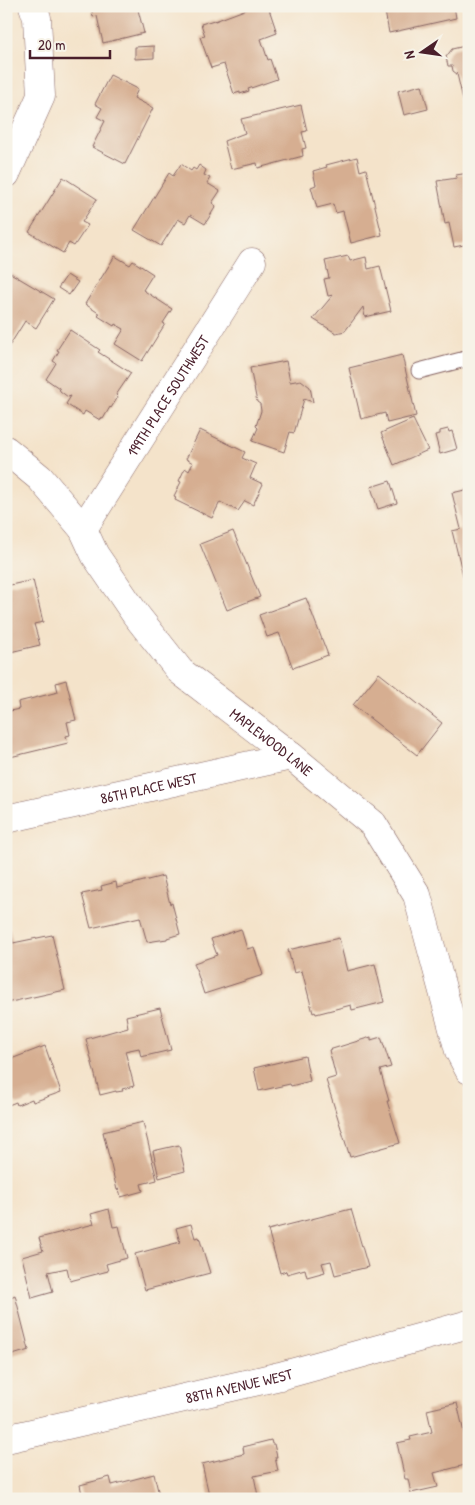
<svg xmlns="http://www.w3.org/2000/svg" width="475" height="1505" font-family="'Patrick Hand',sans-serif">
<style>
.building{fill:#d6ae91}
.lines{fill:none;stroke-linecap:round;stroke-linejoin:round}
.service-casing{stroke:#866463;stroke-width:17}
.minor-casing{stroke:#866463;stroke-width:29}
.tertiary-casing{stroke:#866463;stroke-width:29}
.service{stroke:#fff;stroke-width:15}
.minor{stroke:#fff;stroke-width:28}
.tertiary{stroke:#fff;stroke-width:28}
.labels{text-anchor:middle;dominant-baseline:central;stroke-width:4;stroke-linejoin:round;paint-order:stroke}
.street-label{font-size:15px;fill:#4a1f2b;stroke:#f7f3e8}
</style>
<rect width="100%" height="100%" fill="#f7f3e8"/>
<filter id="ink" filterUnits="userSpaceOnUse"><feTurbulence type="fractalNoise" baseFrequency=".02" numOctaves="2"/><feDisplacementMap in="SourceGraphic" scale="10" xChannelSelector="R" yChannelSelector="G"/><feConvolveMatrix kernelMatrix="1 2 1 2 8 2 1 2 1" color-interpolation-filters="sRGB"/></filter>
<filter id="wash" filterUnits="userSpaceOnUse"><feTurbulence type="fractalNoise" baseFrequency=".0096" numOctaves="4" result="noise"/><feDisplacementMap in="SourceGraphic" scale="20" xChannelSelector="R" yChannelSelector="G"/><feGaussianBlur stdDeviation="1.12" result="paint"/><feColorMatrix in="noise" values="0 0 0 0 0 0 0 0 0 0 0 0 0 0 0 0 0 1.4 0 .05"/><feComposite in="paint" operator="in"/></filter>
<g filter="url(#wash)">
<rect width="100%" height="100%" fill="#f4e3ca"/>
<g id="blocks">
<g class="building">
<polygon points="91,6 137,6 144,33 103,43 97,16 93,17"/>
<polygon points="255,6 268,6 277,33 261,39 268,60 270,59 277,79 248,89 249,91 240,94 240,92 234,94 224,64 211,68 200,37 205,36 201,24 214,20 215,21"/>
<polygon points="384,6 454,6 456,18 389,33"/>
<polygon points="469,45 469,107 465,108 457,74 453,71 452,66 448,66 446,57 452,49"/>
<polygon points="154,46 154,58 135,59 135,47"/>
<polygon points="110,75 138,89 134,98 153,108 125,164 92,147 105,121 97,117 102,108 95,104"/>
<polygon points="422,85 428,109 404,115 398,91"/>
<polygon points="301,105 307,131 302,132 306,148 302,149 303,156 258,168 257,163 231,169 224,141 245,133 241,119"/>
<polygon points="357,157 360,171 366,169 382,235 351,243 343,211 336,213 333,204 317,208 311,187 316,185 313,171 327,167 326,165"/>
<polygon points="181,164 191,171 193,168 196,170 199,165 206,170 204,175 210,178 207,183 220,191 212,203 216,206 205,224 190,215 185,223 178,219 161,246 134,230 169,173 173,176"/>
<polygon points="469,173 469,244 454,247 449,223 445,224 437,181 457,178 456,175"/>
<polygon points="63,177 97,199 82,222 88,225 74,246 69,243 63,253 29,232"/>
<polygon points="115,256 130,265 133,261 153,274 143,290 172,309 163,323 165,324 142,361 115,344 124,329 115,324 114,326 98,316 100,314 85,304"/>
<polygon points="348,256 350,261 366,257 368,269 380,266 391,311 365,317 363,307 345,331 336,333 313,319 333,295 328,296 324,279 329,278 325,261"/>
<polygon points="7,271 54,299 36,328 25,321 8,348 6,347 6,273"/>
<polygon points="67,275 78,282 69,295 58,288"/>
<polygon points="70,330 100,350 98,352 131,373 116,395 118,397 111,408 110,407 103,419 101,418 100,420 85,411 83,415 66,404 71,396 68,397 60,391 59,388 46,379 56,363 53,361 59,351 57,350"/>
<polygon points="402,355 416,416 387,423 385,413 361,419 349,368"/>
<polygon points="286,361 290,382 301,380 310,387 313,402 304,399 294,433 290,432 284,452 252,441 258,428 256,426 261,411 260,404 257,402 250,368"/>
<polygon points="413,419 428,450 394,465 381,433"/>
<polygon points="448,429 449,432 452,431 457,449 440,454 435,435 440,434 440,431"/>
<polygon points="200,430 245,452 242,458 256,464 250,478 263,484 253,505 245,501 238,511 220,502 212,518 175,500 176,497 174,496 181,482 179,481 185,468 189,471 193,463 186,459"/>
<polygon points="390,481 397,503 378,509 371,487"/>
<polygon points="469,489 469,578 464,579 452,531 461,529 452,493"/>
<polygon points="233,531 260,597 227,610 200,544"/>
<polygon points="33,580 43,622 34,624 40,645 6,653 6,586"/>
<polygon points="306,598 328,655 293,668 279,633 267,637 259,615"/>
<polygon points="379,673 442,723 417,755 353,705"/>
<polygon points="66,680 76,720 67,722 70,735 66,736 68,743 6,758 6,712 19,709 18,702 58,692 56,683"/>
<polygon points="163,876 170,904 172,903 180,934 167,938 167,939 147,942 140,917 91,928 82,894 102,890 101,886 116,882 117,888"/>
<polygon points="6,916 13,943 52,935 65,990 6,1003"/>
<polygon points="241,929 247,949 254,947 263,975 204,994 194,963 217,955 211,939"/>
<polygon points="339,938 347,971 375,964 384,1002 352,1010 351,1005 316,1014 315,1012 313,1013 302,971 294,973 288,950"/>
<polygon points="160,1008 171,1050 141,1057 139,1048 125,1051 134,1086 122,1089 123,1091 116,1092 116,1091 100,1095 86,1039 128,1027 126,1016"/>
<polygon points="371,1037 371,1040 381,1037 391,1067 380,1070 389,1101 387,1101 400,1143 350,1157 326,1080 336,1077 329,1050"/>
<polygon points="45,1046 61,1092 33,1102 32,1099 17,1105 16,1102 6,1106 6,1061"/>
<polygon points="305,1056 310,1081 291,1086 290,1084 259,1091 254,1068"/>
<polygon points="143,1122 157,1180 141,1184 143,1191 121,1197 119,1189 117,1190 103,1132"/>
<polygon points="179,1145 185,1171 159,1178 153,1151"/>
<polygon points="109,1209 113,1227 119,1226 127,1258 106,1264 108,1271 70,1281 67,1268 48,1272 53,1292 32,1298 22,1257 43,1251 39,1238 94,1224 91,1214"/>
<polygon points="351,1209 368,1267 335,1275 331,1261 322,1263 325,1272 307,1277 305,1269 287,1274 286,1271 280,1273 268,1230"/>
<polygon points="191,1224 195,1238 199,1237 210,1273 145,1290 135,1254 180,1242 176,1228"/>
<polygon points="6,1283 11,1297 15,1295 29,1350 6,1357"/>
<polygon points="457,1403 469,1454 469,1464 434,1473 438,1487 411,1493 408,1479 405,1479 397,1443 411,1440 410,1437 432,1432 427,1410"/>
<polygon points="271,1440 272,1444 274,1444 277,1457 275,1457 278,1471 254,1476 258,1496 247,1499 210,1499 202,1464 244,1454 243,1447"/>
<polygon points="154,1474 160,1499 83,1499 80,1485 110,1477 112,1485"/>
</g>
</g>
</g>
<g filter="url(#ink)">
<use href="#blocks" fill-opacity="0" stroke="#866463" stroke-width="1"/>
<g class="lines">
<defs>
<polyline id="service" points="419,371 469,358"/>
<g id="minor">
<polyline points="6,174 41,96 37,18 33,6"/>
<path id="s1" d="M6,450L40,478L83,529L95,555L136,615L180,671L291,756L373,824L417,895L459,1051L469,1070"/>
<path id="s2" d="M83,529L252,262"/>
<path id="s3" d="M6,819L291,756"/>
</g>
<g id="tertiary">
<path id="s4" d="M6,1439L280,1376L469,1324"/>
</g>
</defs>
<use href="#service" class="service-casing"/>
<use href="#minor" class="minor-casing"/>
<use href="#tertiary" class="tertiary-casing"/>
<use href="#service" class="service"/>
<use href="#minor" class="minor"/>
<use href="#tertiary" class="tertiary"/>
</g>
</g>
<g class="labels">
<g class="street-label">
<text stroke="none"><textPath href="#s2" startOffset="158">199TH PLACE SOUTHWEST</textPath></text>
<text stroke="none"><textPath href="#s1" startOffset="399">MAPLEWOOD LANE</textPath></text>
<text stroke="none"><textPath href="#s3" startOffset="146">86TH PLACE WEST</textPath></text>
<text stroke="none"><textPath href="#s4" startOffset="239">88TH AVENUE WEST</textPath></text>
</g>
</g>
<rect width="475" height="1505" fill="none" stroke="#f7f3e8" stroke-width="25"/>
<g transform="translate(422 52) rotate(257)" stroke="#f7f3e8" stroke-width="4" paint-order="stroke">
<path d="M0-4L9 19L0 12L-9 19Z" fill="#4a1f2b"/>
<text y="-8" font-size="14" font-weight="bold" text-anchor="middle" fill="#4a1f2b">N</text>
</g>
<path d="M30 50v8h80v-8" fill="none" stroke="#4a1f2b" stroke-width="2.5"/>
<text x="38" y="50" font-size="15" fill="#4a1f2b" stroke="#f7f3e8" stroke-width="4" paint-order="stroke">20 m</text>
</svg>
